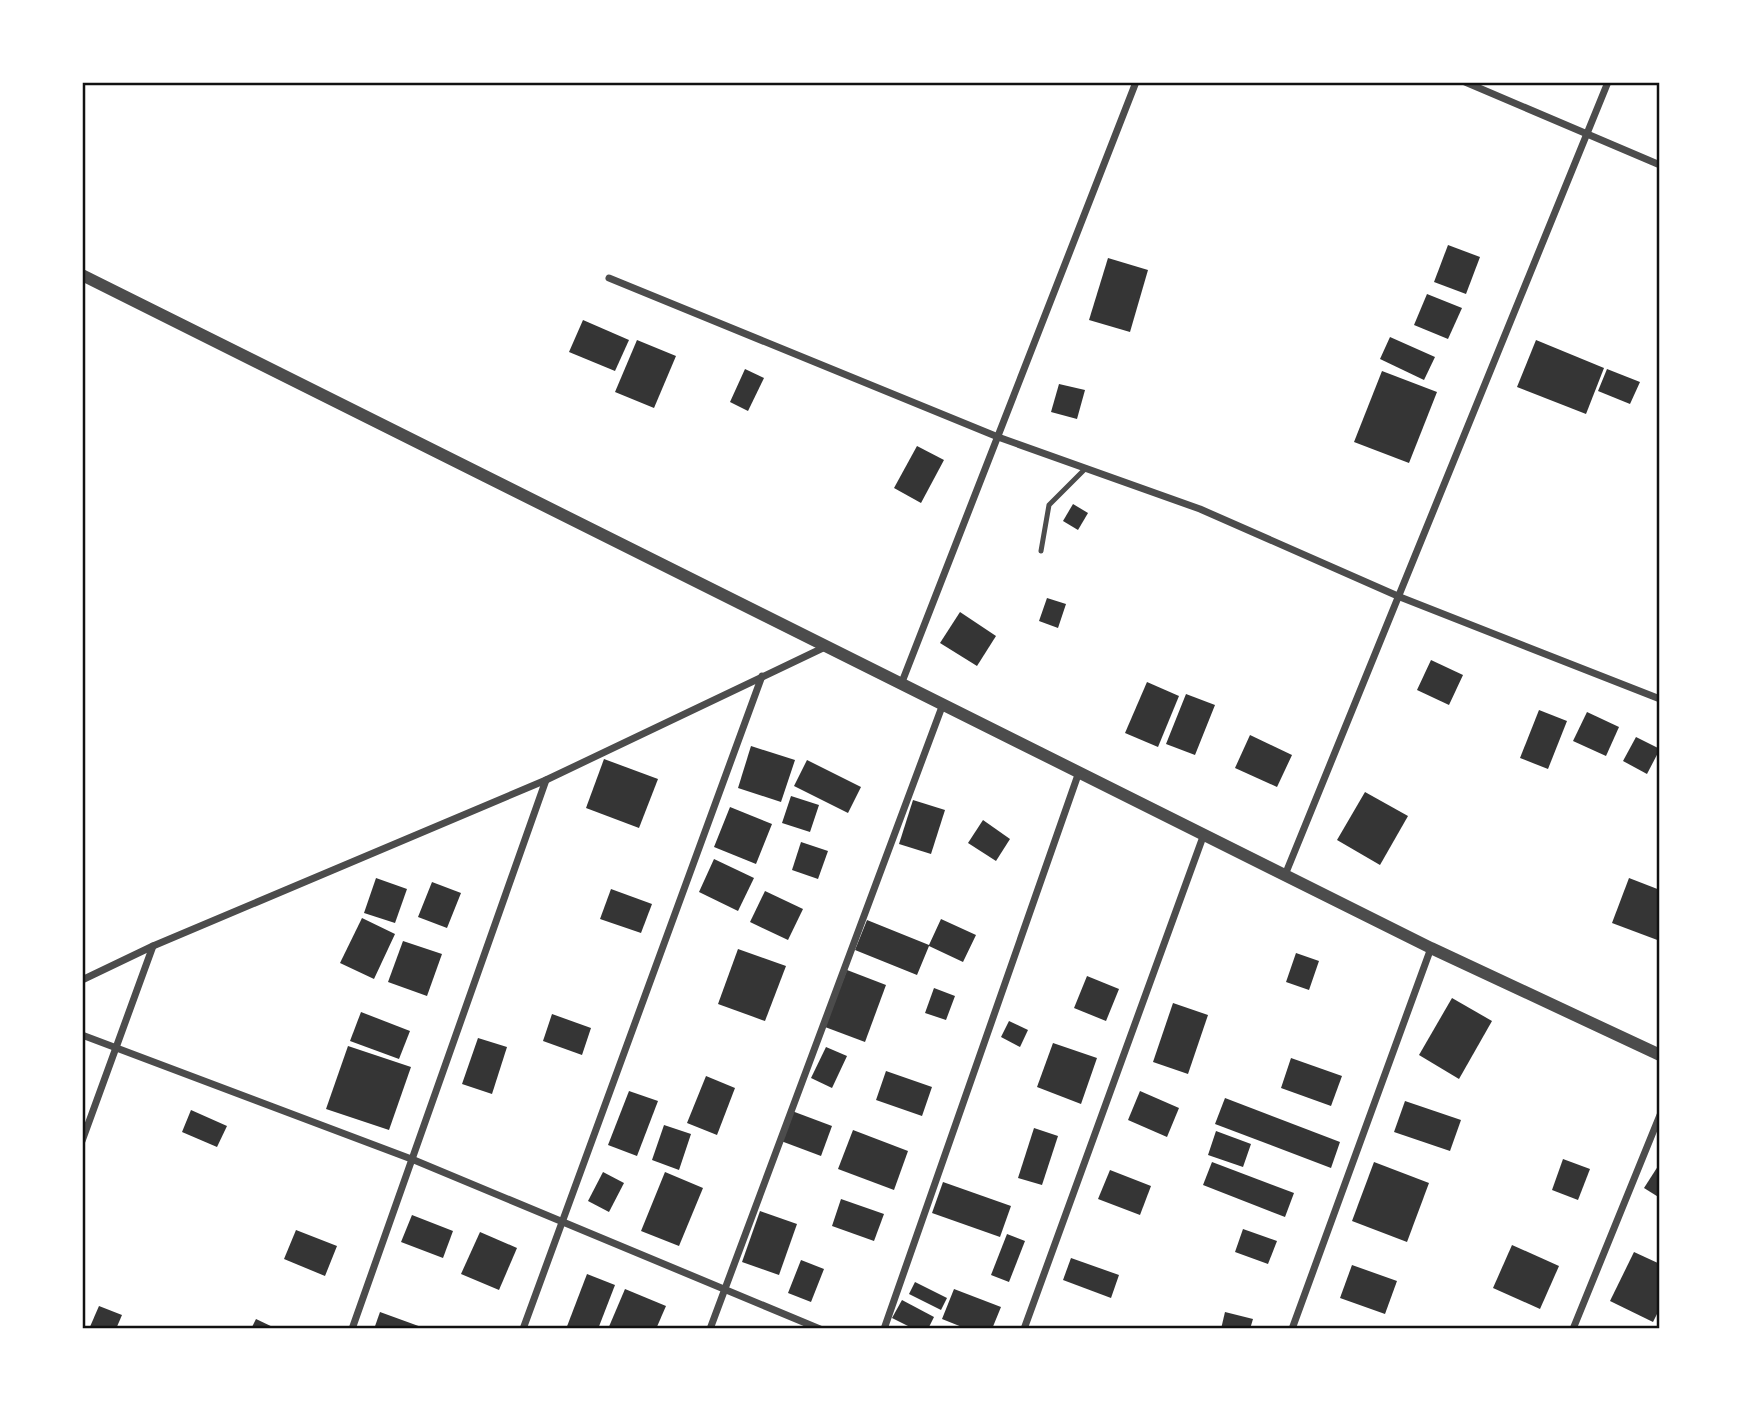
<svg xmlns="http://www.w3.org/2000/svg" width="1742" height="1411" font-family="Overpass,sans-serif">
<style>
.building{fill:#353535}
.lines{fill:none;stroke-linecap:round;stroke-linejoin:round}
.service{stroke:#4c4c4c;stroke-width:5}
.minor{stroke:#4c4c4c;stroke-width:7}
.tertiary{stroke:#4c4c4c;stroke-width:12}
.neatline{fill:none;stroke:#111;stroke-width:2.5}
</style>
<rect width="100%" height="100%" fill="#fff"/>
<g class="building">
<polygon points="1448,245 1480,257 1466,294 1434,282"/>
<polygon points="1108,258 1148,270 1130,332 1089,320"/>
<polygon points="1427,294 1462,308 1448,339 1414,325"/>
<polygon points="583,320 629,340 615,371 569,352"/>
<polygon points="1390,337 1435,357 1424,380 1380,359"/>
<polygon points="637,340 676,356 654,408 615,392"/>
<polygon points="1536,340 1604,368 1586,414 1517,387"/>
<polygon points="745,369 764,378 748,411 730,402"/>
<polygon points="1607,369 1640,382 1630,404 1598,391"/>
<polygon points="1382,371 1437,392 1409,463 1354,442"/>
<polygon points="1059,384 1085,390 1077,419 1051,412"/>
<polygon points="917,446 944,460 921,503 894,488"/>
<polygon points="1073,504 1088,513 1078,530 1063,521"/>
<polygon points="1047,598 1066,604 1058,628 1039,621"/>
<polygon points="960,612 996,636 977,666 940,643"/>
<polygon points="1431,660 1463,675 1449,705 1417,690"/>
<polygon points="1147,682 1179,696 1158,747 1125,733"/>
<polygon points="1186,694 1215,705 1195,755 1166,744"/>
<polygon points="1539,710 1567,721 1548,769 1520,758"/>
<polygon points="1587,712 1619,727 1606,756 1573,741"/>
<polygon points="1250,735 1292,755 1277,787 1235,768"/>
<polygon points="1636,737 1660,749 1647,774 1623,761"/>
<polygon points="751,746 795,760 781,802 738,788"/>
<polygon points="604,759 658,779 639,828 586,808"/>
<polygon points="807,760 861,787 848,813 794,786"/>
<polygon points="1365,792 1408,816 1380,865 1337,840"/>
<polygon points="791,796 819,805 810,832 782,823"/>
<polygon points="913,800 945,810 931,854 899,844"/>
<polygon points="730,807 772,824 756,864 714,847"/>
<polygon points="983,820 1010,839 996,861 968,843"/>
<polygon points="801,842 828,851 818,879 792,870"/>
<polygon points="714,859 754,878 738,911 699,892"/>
<polygon points="376,878 407,889 395,923 364,913"/>
<polygon points="1629,878 1660,890 1660,941 1612,923"/>
<polygon points="432,882 461,893 447,928 418,917"/>
<polygon points="611,889 652,904 641,933 600,919"/>
<polygon points="765,891 803,909 788,940 750,922"/>
<polygon points="362,918 395,934 374,979 340,963"/>
<polygon points="941,919 976,935 963,962 929,946 917,975 855,950 867,920 929,945"/>
<polygon points="403,941 442,954 427,996 388,982"/>
<polygon points="738,949 786,966 765,1021 718,1004"/>
<polygon points="1296,953 1319,961 1309,990 1286,982"/>
<polygon points="847,970 886,985 865,1042 825,1027"/>
<polygon points="1087,976 1119,989 1106,1021 1074,1008"/>
<polygon points="934,988 955,996 946,1020 925,1013"/>
<polygon points="1452,998 1492,1021 1459,1079 1419,1055"/>
<polygon points="1173,1003 1208,1015 1188,1074 1153,1062"/>
<polygon points="361,1012 410,1031 399,1059 350,1041"/>
<polygon points="552,1014 591,1028 582,1055 543,1041"/>
<polygon points="1009,1021 1028,1030 1020,1047 1001,1037"/>
<polygon points="478,1038 507,1047 492,1094 462,1084"/>
<polygon points="1053,1043 1097,1058 1081,1104 1037,1087"/>
<polygon points="348,1046 411,1067 389,1130 326,1109"/>
<polygon points="826,1047 847,1056 832,1088 811,1078"/>
<polygon points="1291,1058 1342,1076 1331,1106 1281,1088"/>
<polygon points="886,1071 932,1087 922,1116 876,1100"/>
<polygon points="706,1076 735,1088 717,1135 687,1123"/>
<polygon points="629,1091 658,1101 637,1156 608,1145"/>
<polygon points="1140,1091 1179,1108 1167,1137 1128,1120"/>
<polygon points="1225,1098 1340,1142 1331,1168 1215,1124"/>
<polygon points="1405,1101 1461,1120 1450,1151 1394,1132"/>
<polygon points="191,1110 227,1126 217,1147 182,1132"/>
<polygon points="792,1111 832,1126 821,1156 781,1141"/>
<polygon points="664,1125 691,1134 679,1170 652,1160"/>
<polygon points="1034,1128 1058,1136 1042,1185 1018,1178"/>
<polygon points="853,1130 908,1151 894,1190 838,1169"/>
<polygon points="1216,1131 1251,1144 1243,1167 1208,1155"/>
<polygon points="1563,1159 1590,1169 1578,1200 1552,1190"/>
<polygon points="1212,1162 1294,1193 1285,1217 1203,1185"/>
<polygon points="1374,1162 1429,1183 1407,1242 1352,1221"/>
<polygon points="1660,1163 1660,1198 1644,1188"/>
<polygon points="1110,1170 1151,1186 1140,1215 1098,1199"/>
<polygon points="603,1172 624,1183 609,1212 588,1201"/>
<polygon points="665,1172 703,1188 679,1246 641,1231"/>
<polygon points="943,1182 1011,1206 1000,1237 932,1213"/>
<polygon points="841,1199 884,1214 874,1241 832,1226"/>
<polygon points="760,1211 797,1224 779,1275 742,1262"/>
<polygon points="412,1215 453,1231 443,1258 401,1242"/>
<polygon points="1243,1229 1277,1241 1268,1264 1235,1252"/>
<polygon points="296,1230 337,1246 325,1276 284,1259"/>
<polygon points="480,1232 517,1248 499,1290 461,1274"/>
<polygon points="1007,1234 1025,1241 1009,1282 991,1275"/>
<polygon points="1512,1245 1559,1266 1540,1309 1493,1288"/>
<polygon points="1634,1252 1660,1264 1660,1308 1653,1322 1610,1301"/>
<polygon points="1071,1258 1119,1275 1111,1298 1063,1280"/>
<polygon points="801,1260 824,1269 811,1302 788,1293"/>
<polygon points="1352,1265 1397,1281 1385,1314 1340,1298"/>
<polygon points="587,1274 615,1285 598,1329 566,1329"/>
<polygon points="915,1282 947,1298 941,1310 909,1294"/>
<polygon points="625,1289 666,1306 656,1329 608,1329"/>
<polygon points="954,1289 1001,1307 992,1329 967,1329 942,1319"/>
<polygon points="902,1300 934,1317 928,1329 914,1329 892,1318"/>
<polygon points="99,1306 122,1315 116,1329 89,1329"/>
<polygon points="380,1312 424,1328 424,1329 374,1329"/>
<polygon points="1225,1312 1253,1319 1250,1329 1221,1329"/>
<polygon points="256,1319 277,1329 251,1329"/>
</g>
<g class="lines">
<polyline class="service" points="1041,551 1049,505 1086,468"/>
<g class="minor">
<polyline points="1465,82 1660,165"/>
<polyline points="609,278 998,437 1200,509 1400,597 1660,699"/>
<polyline points="902,682 1136,82"/>
<polyline points="1285,875 1608,82"/>
<polyline points="82,980 153,946 546,780 825,647"/>
<polyline points="82,1035 414,1160 820,1329"/>
<polyline points="82,1141 153,946"/>
<polyline points="352,1329 546,780"/>
<polyline points="523,1329 762,676"/>
<polyline points="710,1329 943,704"/>
<polyline points="884,1329 1079,772"/>
<polyline points="1024,1329 1204,834"/>
<polyline points="1292,1329 1431,948"/>
<polyline points="1573,1329 1660,1115"/>
</g>
<polyline class="tertiary" points="82,275 1431,948 1660,1055"/>
</g>
<rect width="1742" height="1411" fill="none" stroke="#ffffff" stroke-width="168"/>
<rect x="84" y="84" width="1574" height="1243" class="neatline"/>
</svg>
